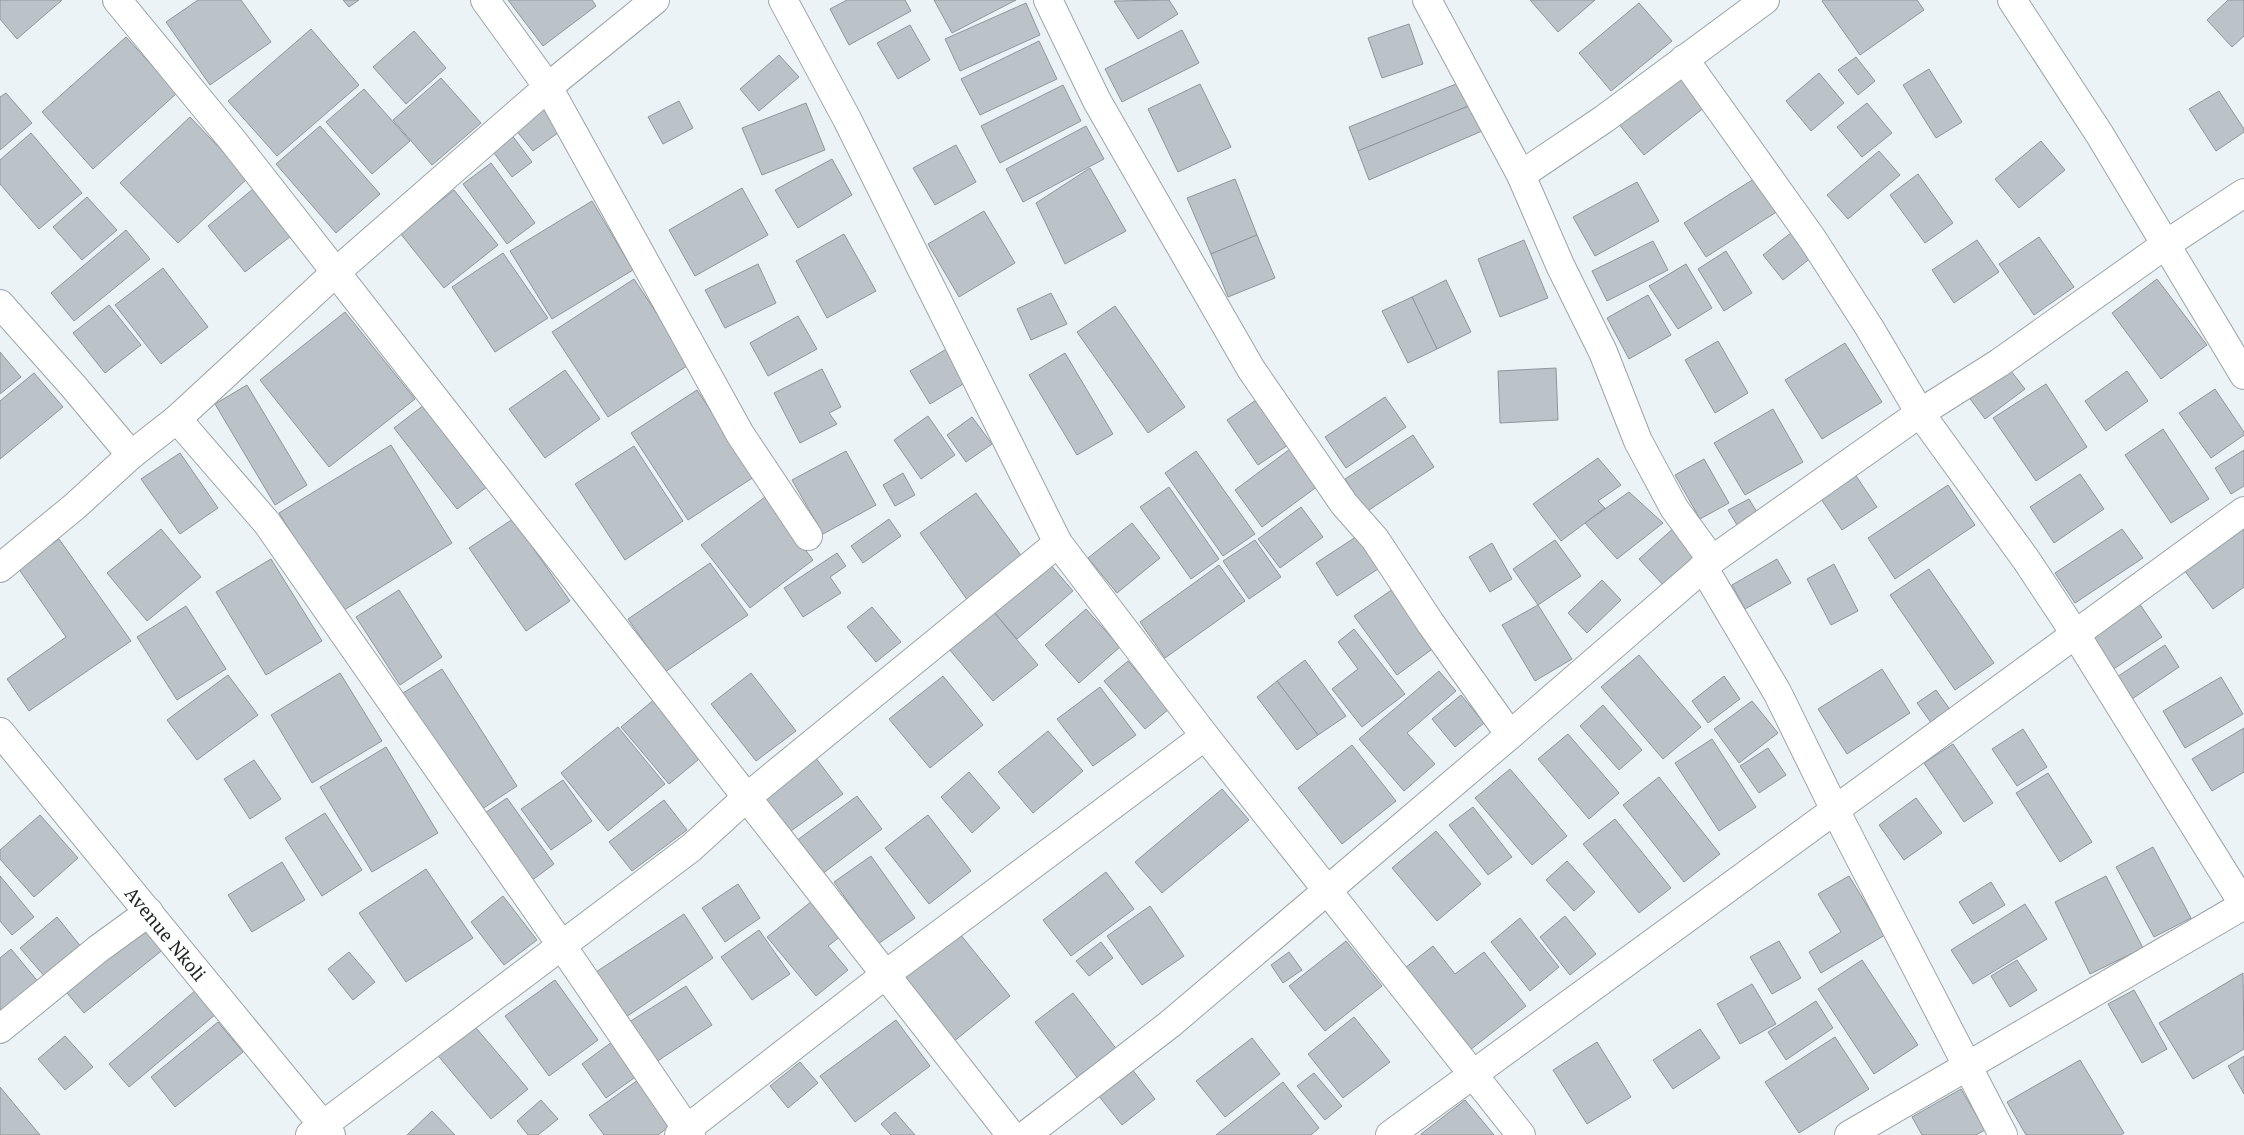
<svg xmlns="http://www.w3.org/2000/svg" width="2244" height="1135" font-family="'Noto Serif',serif">
<style>
.building{fill:#bcc3c8;stroke:#90969b}
.lines{fill:none;stroke-linecap:round;stroke-linejoin:round}
.minor-casing{stroke:#9ca4a7;stroke-width:30}
.minor{stroke:#fff;stroke-width:28}
.labels{text-anchor:middle;dominant-baseline:central;stroke-width:4;stroke-linejoin:round;paint-order:stroke}
.street-label{font-size:18px;fill:#1d2021;stroke:#fff}
</style>
<rect width="100%" height="100%" fill="#ebf3f7"/>
<g class="building">
<polygon points="0,0 62,0 17,39 0,19"/>
<polygon points="198,0 241,0 271,42 210,85 166,22"/>
<polygon points="343,0 359,0 349,7"/>
<polygon points="508,0 592,0 596,6 543,46"/>
<polygon points="847,0 905,0 911,11 849,45 830,9"/>
<polygon points="934,0 1016,0 952,33"/>
<polygon points="1169,0 1178,14 1138,39 1114,1"/>
<polygon points="1530,0 1595,0 1558,32"/>
<polygon points="1824,0 1917,0 1924,10 1860,55 1822,1"/>
<polygon points="2228,0 2244,0 2244,36 2232,47 2207,20"/>
<polygon points="1026,3 1040,35 960,71 945,39"/>
<polygon points="1639,3 1672,41 1611,91 1579,53"/>
<polygon points="1409,24 1423,64 1382,78 1368,38"/>
<polygon points="910,25 930,60 898,79 877,43"/>
<polygon points="311,29 359,85 277,156 228,101"/>
<polygon points="1182,30 1199,63 1122,102 1105,69"/>
<polygon points="414,31 446,68 406,104 373,67"/>
<polygon points="126,37 177,93 93,169 42,112"/>
<polygon points="1039,41 1057,79 980,115 961,79"/>
<polygon points="779,55 799,77 759,111 740,89"/>
<polygon points="1856,57 1875,81 1858,95 1838,70"/>
<polygon points="1674,69 1705,107 1644,155 1613,117"/>
<polygon points="1929,69 1962,122 1936,138 1903,85"/>
<polygon points="1819,73 1844,103 1811,131 1786,101"/>
<polygon points="441,78 481,123 432,165 393,120"/>
<polygon points="1461,82 1471,105 1358,151 1349,127"/>
<polygon points="1200,84 1231,147 1178,172 1148,109"/>
<polygon points="1063,85 1081,121 1000,163 981,126"/>
<polygon points="364,89 410,141 372,174 326,122"/>
<polygon points="2219,91 2244,129 2244,132 2216,151 2189,109"/>
<polygon points="6,93 32,123 0,150 0,97"/>
<polygon points="679,101 693,128 663,144 648,117"/>
<polygon points="806,103 825,150 762,175 742,128"/>
<polygon points="1867,103 1892,133 1862,157 1837,127"/>
<polygon points="548,104 566,127 533,151 515,129"/>
<polygon points="1471,105 1482,131 1369,180 1358,151"/>
<polygon points="190,117 248,178 178,243 120,183"/>
<polygon points="320,126 380,194 336,233 276,164"/>
<polygon points="1086,126 1104,159 1023,202 1006,169"/>
<polygon points="31,133 82,193 39,229 0,184 0,160"/>
<polygon points="511,134 532,162 512,177 491,149"/>
<polygon points="2041,141 2065,170 2019,208 1995,179"/>
<polygon points="956,145 976,182 935,205 913,168"/>
<polygon points="1879,151 1900,175 1848,219 1827,195"/>
<polygon points="832,159 852,195 798,228 775,190"/>
<polygon points="491,163 535,223 507,244 463,184"/>
<polygon points="1090,168 1126,231 1065,264 1036,203"/>
<polygon points="1918,174 1953,223 1925,243 1890,195"/>
<polygon points="1757,177 1778,211 1706,257 1684,223"/>
<polygon points="1235,179 1257,235 1211,254 1187,198"/>
<polygon points="1637,182 1659,221 1595,256 1573,217"/>
<polygon points="742,188 768,235 695,276 669,230"/>
<polygon points="253,189 291,236 245,272 208,226"/>
<polygon points="454,190 498,245 444,288 400,233"/>
<polygon points="87,197 117,230 82,260 53,227"/>
<polygon points="592,201 633,270 552,319 510,251"/>
<polygon points="984,211 1015,263 959,297 928,244"/>
<polygon points="126,230 150,259 74,321 51,293"/>
<polygon points="1792,232 1812,257 1783,280 1763,255"/>
<polygon points="844,234 876,291 827,318 796,261"/>
<polygon points="1257,235 1275,278 1228,297 1211,254"/>
<polygon points="2039,237 2074,287 2034,315 1999,264"/>
<polygon points="1524,240 1548,298 1500,317 1478,259"/>
<polygon points="1977,240 1999,272 1954,303 1932,270"/>
<polygon points="1653,241 1668,270 1607,301 1592,271"/>
<polygon points="1726,251 1752,293 1724,311 1698,269"/>
<polygon points="503,253 548,318 495,352 452,287"/>
<polygon points="758,264 776,303 725,328 705,290"/>
<polygon points="1686,264 1712,308 1678,329 1649,286"/>
<polygon points="163,268 208,327 161,364 115,305"/>
<polygon points="634,279 690,364 608,417 552,332"/>
<polygon points="2157,279 2207,345 2161,379 2112,313"/>
<polygon points="1446,280 1471,332 1437,349 1412,297"/>
<polygon points="1051,293 1067,324 1031,340 1017,309"/>
<polygon points="1648,295 1671,335 1629,359 1607,318"/>
<polygon points="1412,297 1437,349 1408,363 1382,311"/>
<polygon points="109,305 141,345 105,373 73,333"/>
<polygon points="1115,306 1185,407 1148,433 1077,332"/>
<polygon points="345,312 415,399 329,467 260,380"/>
<polygon points="798,316 817,349 768,376 750,343"/>
<polygon points="1718,341 1748,393 1715,413 1685,360"/>
<polygon points="1845,343 1882,402 1822,439 1785,380"/>
<polygon points="948,348 968,381 930,404 910,371"/>
<polygon points="0,352 21,377 0,394"/>
<polygon points="1065,353 1113,434 1077,455 1029,375"/>
<polygon points="2007,366 2025,389 1985,419 1968,396"/>
<polygon points="1556,368 1558,420 1500,423 1498,371"/>
<polygon points="822,369 841,407 829,413 837,424 800,443 774,393"/>
<polygon points="565,370 600,419 545,458 509,409"/>
<polygon points="2127,371 2148,401 2106,431 2085,401"/>
<polygon points="34,373 63,407 0,459 0,401"/>
<polygon points="2046,384 2087,447 2036,481 1993,418"/>
<polygon points="247,385 307,485 275,505 215,404"/>
<polygon points="2215,389 2244,432 2244,435 2211,458 2179,413"/>
<polygon points="697,390 754,477 688,520 631,433"/>
<polygon points="1262,396 1294,441 1258,465 1227,420"/>
<polygon points="1385,397 1406,427 1346,468 1325,437"/>
<polygon points="424,405 487,487 457,509 394,428"/>
<polygon points="1773,409 1803,462 1745,495 1714,443"/>
<polygon points="928,416 955,455 921,479 894,440"/>
<polygon points="972,417 992,444 966,462 947,435"/>
<polygon points="2163,429 2209,499 2171,523 2125,455"/>
<polygon points="1413,435 1434,467 1366,512 1345,479"/>
<polygon points="391,445 452,543 341,612 279,513"/>
<polygon points="634,446 683,521 625,560 575,484"/>
<polygon points="1290,449 1318,486 1262,527 1235,490"/>
<polygon points="2244,450 2244,486 2231,494 2215,468"/>
<polygon points="846,451 876,505 823,534 792,480"/>
<polygon points="1196,451 1255,534 1223,556 1165,473"/>
<polygon points="180,453 218,508 180,534 141,479"/>
<polygon points="1598,458 1621,485 1598,501 1605,508 1561,541 1533,504"/>
<polygon points="1704,459 1729,503 1700,519 1675,475"/>
<polygon points="1850,467 1877,507 1842,530 1815,490"/>
<polygon points="903,473 915,495 895,506 883,485"/>
<polygon points="2080,474 2104,509 2054,543 2030,507"/>
<polygon points="1948,485 1975,525 1895,579 1868,538"/>
<polygon points="1169,487 1219,559 1191,579 1140,507"/>
<polygon points="1629,492 1663,523 1617,559 1585,523"/>
<polygon points="976,493 1025,561 968,601 920,533"/>
<polygon points="765,497 813,560 750,608 701,545"/>
<polygon points="1749,499 1758,514 1737,525 1728,510"/>
<polygon points="1301,507 1323,537 1280,568 1258,539"/>
<polygon points="2244,515 2244,587 2213,609 2179,563"/>
<polygon points="513,519 570,601 526,631 469,548"/>
<polygon points="889,519 901,536 863,563 851,546"/>
<polygon points="1132,523 1160,558 1117,593 1088,558"/>
<polygon points="1676,526 1702,555 1665,587 1639,559"/>
<polygon points="161,529 201,577 147,621 107,573"/>
<polygon points="2122,529 2143,558 2075,603 2055,573"/>
<polygon points="1365,531 1387,563 1337,596 1316,563"/>
<polygon points="59,539 131,641 29,711 7,679 66,637 18,568"/>
<polygon points="1255,540 1281,577 1249,599 1223,561"/>
<polygon points="1555,540 1581,576 1538,605 1513,569"/>
<polygon points="1492,543 1512,579 1490,592 1469,557"/>
<polygon points="837,553 846,566 830,577 841,593 803,617 784,588"/>
<polygon points="271,559 322,641 266,675 216,592"/>
<polygon points="1777,559 1791,583 1745,609 1732,585"/>
<polygon points="710,563 748,615 665,672 628,619"/>
<polygon points="1049,563 1073,591 1017,639 993,611"/>
<polygon points="1834,564 1858,611 1831,625 1807,579"/>
<polygon points="1219,565 1245,601 1165,658 1140,622"/>
<polygon points="1929,569 1994,663 1955,690 1890,595"/>
<polygon points="1602,580 1621,600 1587,633 1568,613"/>
<polygon points="1393,589 1435,647 1397,675 1354,616"/>
<polygon points="399,590 442,657 400,685 356,617"/>
<polygon points="2137,600 2162,637 2112,670 2088,633"/>
<polygon points="1538,605 1572,659 1535,681 1502,625"/>
<polygon points="186,606 226,669 177,700 137,637"/>
<polygon points="872,607 901,642 876,662 847,627"/>
<polygon points="1086,609 1120,647 1079,683 1045,645"/>
<polygon points="993,611 1038,665 993,701 949,649"/>
<polygon points="1354,629 1405,694 1362,727 1332,689 1358,669 1338,642"/>
<polygon points="2165,645 2179,667 2129,701 2114,679"/>
<polygon points="1639,655 1701,727 1663,759 1601,687"/>
<polygon points="1305,660 1346,716 1318,735 1277,681"/>
<polygon points="1128,661 1169,709 1145,729 1104,681"/>
<polygon points="442,669 517,786 479,811 403,693"/>
<polygon points="1882,669 1910,713 1847,754 1818,709"/>
<polygon points="1439,671 1456,691 1407,733 1435,764 1404,791 1359,739"/>
<polygon points="340,673 382,741 312,783 271,715"/>
<polygon points="751,673 796,731 756,761 711,704"/>
<polygon points="228,675 258,715 197,760 167,720"/>
<polygon points="943,676 983,725 930,768 889,719"/>
<polygon points="1724,676 1740,699 1708,723 1692,701"/>
<polygon points="2221,677 2243,714 2185,748 2163,711"/>
<polygon points="1277,681 1318,735 1297,750 1257,697"/>
<polygon points="1100,687 1136,735 1093,766 1057,719"/>
<polygon points="1936,690 1951,711 1932,724 1917,703"/>
<polygon points="1461,695 1484,723 1455,747 1432,719"/>
<polygon points="655,699 704,755 669,784 621,727"/>
<polygon points="1752,701 1778,733 1739,763 1714,729"/>
<polygon points="1603,705 1642,750 1619,770 1580,726"/>
<polygon points="618,727 665,784 608,831 561,773"/>
<polygon points="2244,728 2244,772 2212,791 2192,759"/>
<polygon points="2023,729 2047,767 2017,786 1992,749"/>
<polygon points="1048,731 1083,771 1033,813 998,772"/>
<polygon points="1568,734 1619,793 1589,819 1538,759"/>
<polygon points="1712,739 1756,807 1719,831 1675,763"/>
<polygon points="1953,744 1993,803 1964,822 1924,763"/>
<polygon points="1352,745 1396,801 1342,844 1298,788"/>
<polygon points="386,747 438,833 372,872 320,787"/>
<polygon points="1768,748 1786,775 1759,793 1740,766"/>
<polygon points="812,753 843,794 788,833 758,792"/>
<polygon points="254,760 281,799 250,819 224,779"/>
<polygon points="1510,769 1567,836 1532,865 1475,798"/>
<polygon points="969,772 1000,808 972,833 941,797"/>
<polygon points="2048,773 2092,842 2060,862 2016,793"/>
<polygon points="1659,777 1720,854 1684,882 1623,805"/>
<polygon points="563,780 592,821 551,850 521,809"/>
<polygon points="1222,789 1249,820 1162,893 1135,862"/>
<polygon points="857,796 882,829 822,874 796,841"/>
<polygon points="507,798 554,864 527,884 479,817"/>
<polygon points="1916,798 1942,833 1904,860 1879,825"/>
<polygon points="664,800 687,830 632,871 609,842"/>
<polygon points="1473,807 1512,857 1488,875 1449,825"/>
<polygon points="325,813 362,870 322,896 285,838"/>
<polygon points="40,815 78,858 34,897 0,859 0,850"/>
<polygon points="928,815 971,871 929,904 885,848"/>
<polygon points="1615,819 1671,888 1639,913 1583,844"/>
<polygon points="1436,831 1481,884 1437,921 1392,868"/>
<polygon points="2153,847 2191,918 2154,937 2116,867"/>
<polygon points="871,856 915,918 878,944 834,882"/>
<polygon points="1567,861 1595,892 1574,911 1546,880"/>
<polygon points="282,862 305,900 252,932 228,895"/>
<polygon points="426,869 473,938 406,982 359,913"/>
<polygon points="1106,872 1134,909 1071,956 1043,920"/>
<polygon points="0,876 34,917 12,935 0,921"/>
<polygon points="1849,876 1885,935 1821,973 1809,952 1841,932 1818,894"/>
<polygon points="2106,876 2143,948 2090,974 2055,902"/>
<polygon points="1991,882 2005,905 1973,924 1959,902"/>
<polygon points="738,884 760,918 725,942 702,908"/>
<polygon points="503,896 537,940 504,965 471,922"/>
<polygon points="812,901 841,936 828,946 848,970 816,996 767,937"/>
<polygon points="2025,904 2047,939 1973,984 1951,950"/>
<polygon points="1150,906 1184,956 1142,985 1107,936"/>
<polygon points="684,914 713,958 626,1017 596,972"/>
<polygon points="1565,916 1596,954 1570,975 1540,937"/>
<polygon points="57,917 82,948 46,978 20,948"/>
<polygon points="1520,918 1559,967 1530,991 1491,942"/>
<polygon points="143,922 165,948 84,1013 62,987"/>
<polygon points="759,930 790,974 752,1000 721,957"/>
<polygon points="960,934 1010,996 953,1042 903,980"/>
<polygon points="1346,941 1382,986 1325,1031 1289,986"/>
<polygon points="1779,941 1801,978 1772,994 1750,957"/>
<polygon points="1101,942 1113,958 1089,976 1076,961"/>
<polygon points="1433,946 1455,974 1484,952 1526,1006 1470,1050 1405,968"/>
<polygon points="11,949 40,984 4,1014 0,1009 0,958"/>
<polygon points="349,952 375,982 353,1000 328,969"/>
<polygon points="1289,952 1302,970 1283,983 1271,965"/>
<polygon points="1862,960 1918,1045 1874,1074 1818,989"/>
<polygon points="2017,960 2037,990 2010,1007 1991,976"/>
<polygon points="2243,973 2244,1049 2193,1079 2159,1023"/>
<polygon points="555,980 598,1040 549,1076 505,1016"/>
<polygon points="1752,984 1776,1024 1740,1044 1717,1004"/>
<polygon points="686,986 712,1025 653,1064 626,1024"/>
<polygon points="196,990 216,1014 129,1087 109,1064"/>
<polygon points="2134,990 2167,1049 2142,1063 2108,1004"/>
<polygon points="1073,993 1118,1051 1079,1080 1035,1022"/>
<polygon points="1816,1001 1833,1028 1786,1060 1768,1032"/>
<polygon points="1354,1017 1390,1062 1343,1098 1308,1054"/>
<polygon points="896,1020 930,1066 855,1122 820,1076"/>
<polygon points="218,1022 243,1052 175,1107 151,1077"/>
<polygon points="471,1022 528,1089 491,1119 435,1052"/>
<polygon points="1700,1029 1720,1058 1673,1089 1653,1060"/>
<polygon points="65,1036 93,1067 65,1090 38,1059"/>
<polygon points="1835,1037 1869,1089 1799,1133 1765,1082"/>
<polygon points="1252,1038 1280,1074 1225,1117 1196,1081"/>
<polygon points="616,1039 641,1073 606,1098 582,1064"/>
<polygon points="1597,1042 1631,1097 1587,1124 1553,1070"/>
<polygon points="2244,1056 2244,1094 2228,1066"/>
<polygon points="2080,1060 2124,1133 2121,1135 2026,1135 2007,1102"/>
<polygon points="800,1062 818,1083 788,1108 770,1086"/>
<polygon points="1128,1064 1155,1099 1122,1125 1094,1090"/>
<polygon points="1314,1073 1342,1106 1325,1120 1297,1086"/>
<polygon points="638,1080 671,1125 658,1135 604,1135 589,1115"/>
<polygon points="1283,1082 1319,1128 1311,1135 1216,1135"/>
<polygon points="0,1087 40,1135 0,1135"/>
<polygon points="1961,1089 1985,1130 1976,1135 1922,1135 1912,1117"/>
<polygon points="541,1100 558,1119 538,1135 528,1135 517,1121"/>
<polygon points="1465,1100 1494,1135 1421,1135 1421,1134"/>
<polygon points="432,1111 455,1135 407,1135"/>
<polygon points="895,1112 915,1135 891,1135 881,1124"/>
</g>
<g class="lines">
<defs>
<g id="minor">
<polyline points="117,0 233,141 1011,1135"/>
<polyline points="485,0 548,87 740,434 808,536"/>
<polyline points="783,0 847,119 1058,543 1205,736 1521,1135"/>
<polyline points="1048,0 1097,101 1251,369 1344,504 1375,539 1431,624 1510,735"/>
<polyline points="1427,0 1521,175 1560,265 1603,352 1638,441 1674,508 1712,560"/>
<polyline points="2012,0 2100,135 2244,375"/>
<polyline points="1684,59 1813,240 1869,327 1920,413 2027,561 2076,635 2244,905"/>
<polyline points="1521,175 1604,119 1765,0"/>
<polyline points="0,304 74,387 131,455"/>
<polyline points="177,419 267,523 562,946 691,1135"/>
<polyline points="1703,567 1777,692 1835,810 2003,1135"/>
<polyline points="0,568 74,507 131,455 177,419 336,272 548,87 655,0"/>
<path id="s1" d="M0,732L331,1135"/>
<polyline points="0,1029 98,949 149,912"/>
<polyline points="310,1135 691,848 746,798 1058,543"/>
<polyline points="679,1135 885,975 1205,736"/>
<polyline points="1026,1135 1170,1024 1510,735 1712,560 1920,413 1999,363 2165,245 2244,193"/>
<polyline points="1390,1135 2244,511"/>
<polyline points="1849,1135 2244,905"/>
</g>
</defs>
<use href="#minor" class="minor-casing"/>
<use href="#minor" class="minor"/>
</g>
<g class="labels">
<g class="street-label">
<text stroke="none"><textPath href="#s1" startOffset="261">Avenue Nkoli</textPath></text>
</g>
</g>
</svg>
